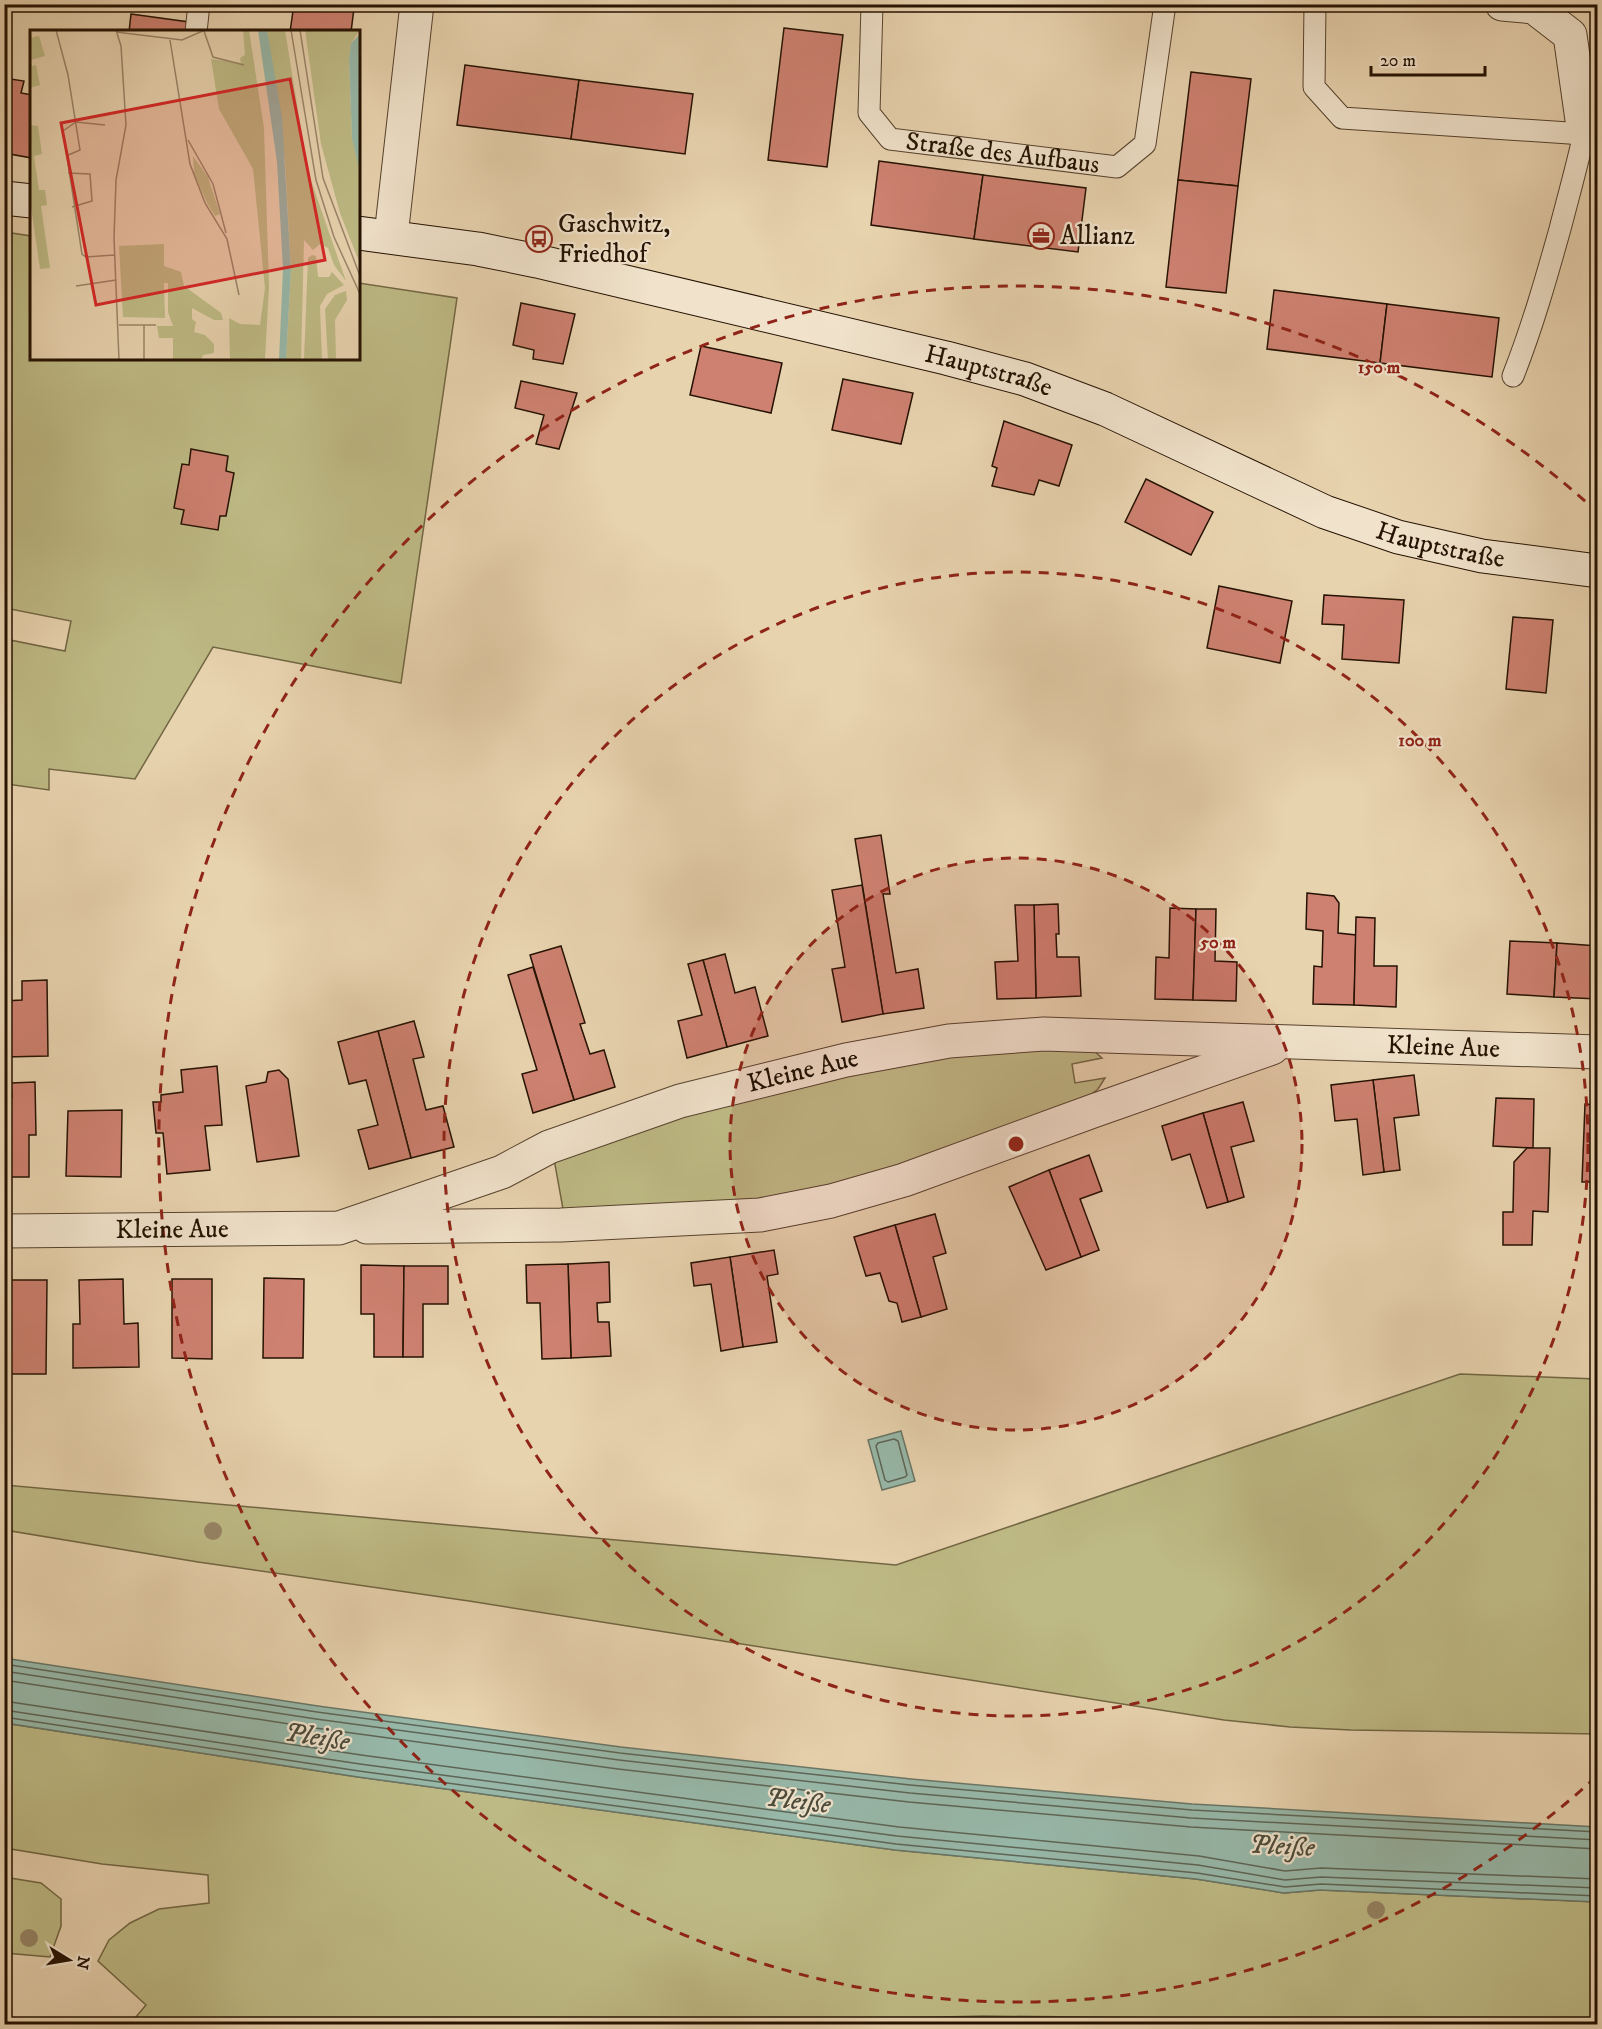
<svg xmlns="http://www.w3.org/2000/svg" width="1602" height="2029" font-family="'IM FELL DW Pica',serif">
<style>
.green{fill:#beba85;stroke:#726644;stroke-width:1.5}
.water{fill:#97b8a9;stroke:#697666;stroke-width:1.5}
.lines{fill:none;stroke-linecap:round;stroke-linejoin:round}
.shore{stroke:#5e6556;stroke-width:1.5}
.building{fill:#ce8171;stroke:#251202;stroke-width:1.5}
.service-casing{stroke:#56422d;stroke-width:23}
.minor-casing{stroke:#56422d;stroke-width:35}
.secondary-casing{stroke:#251202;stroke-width:35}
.service{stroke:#f0e2cb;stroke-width:21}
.minor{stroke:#f0e2cb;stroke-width:33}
.secondary{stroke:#f0e2cb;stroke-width:33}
.tree{fill:#968465}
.ring{fill:none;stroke:#8f2418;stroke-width:3;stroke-dasharray:10 8}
.labels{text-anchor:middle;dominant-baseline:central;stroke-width:4.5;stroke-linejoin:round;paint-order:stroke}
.street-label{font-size:26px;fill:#251202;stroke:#f0e2cb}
.poi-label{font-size:26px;fill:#251202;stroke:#f0e2cb;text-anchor:start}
.water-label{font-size:27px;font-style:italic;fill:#4d4c3c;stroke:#f0e2cb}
.inset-road{fill:none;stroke:#9a866a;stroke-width:1.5}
.view{fill:#d62828;fill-opacity:0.15;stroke:#d62828;stroke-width:3}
.inset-edge{fill:none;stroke:#251202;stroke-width:3}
.centre{fill:#8f2418;stroke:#f0e2cb;stroke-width:3}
.ring-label{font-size:18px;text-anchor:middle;font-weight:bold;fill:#8f2418;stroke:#f0e2cb;stroke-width:4.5;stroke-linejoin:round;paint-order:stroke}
</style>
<rect width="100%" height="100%" fill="#e8d3af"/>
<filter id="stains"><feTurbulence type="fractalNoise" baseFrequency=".00333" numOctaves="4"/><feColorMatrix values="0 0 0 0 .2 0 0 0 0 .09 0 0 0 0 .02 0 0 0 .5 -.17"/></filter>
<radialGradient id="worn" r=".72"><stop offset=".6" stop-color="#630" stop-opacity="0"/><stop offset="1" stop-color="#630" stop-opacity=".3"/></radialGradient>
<g class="green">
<polygon points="5,232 31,236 32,358 358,358 359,283 457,298 401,683 213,647 135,779 49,769 49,790 7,784 5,799 5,639 65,651 71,621 5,608"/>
<polygon points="1043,1048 1093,1050 1102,1058 1072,1064 1075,1083 1105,1078 1098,1089 1088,1097 899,1167 828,1187 758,1201 563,1209 554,1159 682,1115 849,1073 950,1056"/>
<polygon points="1460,1374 1597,1379 1597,1734 1351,1730 1290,1727 1224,1720 469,1601 198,1562 5,1530 5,1485 896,1565"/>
<polygon points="4,1723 358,1777 895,1850 1196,1879 1284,1893 1320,1890 1597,1902 1597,2024 1358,2024 1257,2019 983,2016 775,2021 722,2024 130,2024 146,2005 98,1961 109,1940 130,1923 159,1909 209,1903 208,1875 102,1864 5,1848"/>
<polygon points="4,1877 41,1883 61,1899 61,1926 50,1957 5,1953"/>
</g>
<g class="water">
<polygon points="901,1431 915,1481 882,1490 868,1440"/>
<polygon points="4,1658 318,1706 621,1747 911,1779 1192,1804 1597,1827 1597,1902 1320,1890 1284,1893 1196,1879 895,1850 358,1777 5,1723"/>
</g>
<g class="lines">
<g class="shore">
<polygon points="894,1439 898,1441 907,1475 905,1477 888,1482 885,1480 876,1446 878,1443"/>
<polyline points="4,1664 317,1712 620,1753 910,1785 1192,1810 1598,1832"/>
<polyline points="4,1671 316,1719 619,1760 910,1793 1191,1818 1598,1840"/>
<polyline points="4,1680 315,1728 618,1769 909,1802 1191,1827 1598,1849"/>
<polyline points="4,1701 361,1755 899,1827 1199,1856 1285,1871 1321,1868 1598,1879"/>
<polyline points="4,1710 360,1764 897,1836 1198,1865 1285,1880 1321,1877 1598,1888"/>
<polyline points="4,1717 359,1771 896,1844 1197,1873 1285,1887 1321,1884 1598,1896"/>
</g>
</g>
<g class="building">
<polygon points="294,4 330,4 354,8 351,32 290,32"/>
<polygon points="131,14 189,22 188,32 129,32"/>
<polygon points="784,28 843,35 827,167 768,160"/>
<polygon points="465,65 579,80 571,139 457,125"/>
<polygon points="1191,72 1251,79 1238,186 1178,180"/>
<polygon points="4,78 24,81 21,93 32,95 32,158 4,153"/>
<polygon points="579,80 693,94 685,154 571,139"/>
<polygon points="879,161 983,175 974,239 871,225"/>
<polygon points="983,175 1086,188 1078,252 974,239"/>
<polygon points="1178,180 1238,186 1226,293 1166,287"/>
<polygon points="1274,290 1387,304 1380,363 1267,349"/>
<polygon points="521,303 575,314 563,364 533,359 534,350 513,345"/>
<polygon points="1387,304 1499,318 1492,377 1380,363"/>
<polygon points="701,346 782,363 771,413 690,395"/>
<polygon points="843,379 913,393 901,444 832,430"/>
<polygon points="521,381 577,393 559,449 536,444 544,415 515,408"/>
<polygon points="1004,421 1072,445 1059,486 1039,480 1034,495 992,486 997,468 992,466"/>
<polygon points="191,449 228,456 226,471 234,473 226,516 220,516 218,530 181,524 184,510 174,508 182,464 189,465"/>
<polygon points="1146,479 1213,512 1191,555 1125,522"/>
<polygon points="1219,586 1292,601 1280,663 1207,648"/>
<polygon points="1324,595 1404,600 1399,663 1342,659 1344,625 1322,624"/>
<polygon points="1513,617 1553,620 1546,693 1506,689"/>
<polygon points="881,835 890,894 883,894 896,973 918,969 924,1008 883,1014 855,839"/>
<polygon points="862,885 883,1014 842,1022 832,969 845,967 832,890"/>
<polygon points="1307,893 1334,896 1339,903 1338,933 1356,935 1354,1005 1313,1004 1314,966 1322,967 1323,931 1306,929"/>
<polygon points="1058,904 1059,934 1056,934 1057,957 1079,957 1081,996 1036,998 1034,905"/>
<polygon points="1015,905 1034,905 1036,998 997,999 995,962 1018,961"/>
<polygon points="1170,908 1196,909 1193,1000 1155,999 1156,957 1169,958"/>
<polygon points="1196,909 1216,909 1215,961 1237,962 1236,1001 1193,1000"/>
<polygon points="1356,917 1375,918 1374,966 1397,966 1396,1007 1354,1005"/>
<polygon points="1510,941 1557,943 1554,997 1507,994"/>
<polygon points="1557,943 1598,946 1598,999 1554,997"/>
<polygon points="561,946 585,1023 580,1024 590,1054 604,1050 615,1087 574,1100 530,955"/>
<polygon points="725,954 735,993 755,987 768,1036 727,1047 703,960"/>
<polygon points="703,960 727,1047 687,1058 678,1021 702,1015 688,964"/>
<polygon points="533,967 574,1100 533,1113 522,1074 537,1070 508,975"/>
<polygon points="47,980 48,1056 5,1057 4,1001 22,1000 22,981"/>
<polygon points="414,1021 424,1057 413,1059 426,1110 443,1106 454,1147 411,1158 378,1031"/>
<polygon points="378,1031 411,1158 369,1169 358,1130 378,1125 366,1080 349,1084 338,1042"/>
<polygon points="217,1066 222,1125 205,1126 210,1170 167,1174 163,1133 156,1133 153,1102 161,1102 161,1095 183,1092 181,1070"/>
<polygon points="279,1070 288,1079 299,1156 257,1162 246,1086 266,1082 268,1072"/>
<polygon points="1414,1075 1419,1115 1394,1118 1400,1170 1384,1172 1373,1080"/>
<polygon points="1373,1080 1384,1172 1363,1175 1357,1119 1335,1121 1331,1085"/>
<polygon points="35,1082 36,1135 29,1135 29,1177 4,1177 4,1097 12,1097 11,1083"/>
<polygon points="1496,1098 1534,1099 1533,1148 1493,1146"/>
<polygon points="1243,1102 1254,1141 1231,1147 1244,1197 1228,1202 1203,1113"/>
<polygon points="1585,1104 1598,1105 1598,1182 1582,1182"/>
<polygon points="122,1110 121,1177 66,1176 68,1111"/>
<polygon points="1203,1113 1228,1202 1207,1208 1190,1154 1172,1160 1162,1126"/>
<polygon points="1527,1148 1550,1148 1548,1212 1533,1211 1532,1245 1503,1245 1503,1212 1513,1212 1514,1162"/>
<polygon points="1089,1155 1102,1191 1080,1199 1099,1250 1081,1257 1049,1170"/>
<polygon points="1049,1170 1081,1257 1046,1270 1009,1187"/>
<polygon points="935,1214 946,1253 933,1257 947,1309 921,1317 895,1225"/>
<polygon points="895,1225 921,1317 902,1322 897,1303 889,1301 880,1273 866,1276 854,1237"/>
<polygon points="774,1250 778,1274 767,1276 777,1342 743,1347 730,1257"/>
<polygon points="730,1257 743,1347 721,1351 711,1284 694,1286 691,1263"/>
<polygon points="609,1262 610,1302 597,1303 598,1322 609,1322 611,1356 571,1358 568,1264"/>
<polygon points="568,1264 571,1358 542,1359 540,1303 527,1303 526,1265"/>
<polygon points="361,1265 404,1266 403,1357 374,1357 374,1314 361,1314"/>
<polygon points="404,1266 448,1266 448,1304 423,1304 423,1357 403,1357"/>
<polygon points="264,1278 304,1279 303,1358 263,1358"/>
<polygon points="123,1279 124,1324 138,1323 139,1367 73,1368 73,1324 80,1324 79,1280"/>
<polygon points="172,1279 212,1279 212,1359 172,1358"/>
<polygon points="4,1280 47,1280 46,1374 4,1374"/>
</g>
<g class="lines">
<defs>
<g id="service">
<path id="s1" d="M872,4L869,113L890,139L1117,167L1145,144L1165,4"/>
<path d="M1315,4L1314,87L1342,118L1584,134C1577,166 1568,198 1560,229C1546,279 1532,328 1513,376"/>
<polyline points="196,32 199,4"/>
</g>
<g id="minor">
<polyline points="1502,4 1534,7 1570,35 1584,134 1598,135"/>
<polyline points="391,236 417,4"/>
<polyline points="367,1227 561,1225 760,1215 831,1201 904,1180 1093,1111 1272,1048"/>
<path id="s2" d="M4,1231L339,1228L502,1172L549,1147L680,1101L846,1060L949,1041L1044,1034L1598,1052"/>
</g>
<g id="secondary">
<polyline points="4,198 32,201"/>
<path id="s3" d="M358,233L478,249L537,261L946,358L1025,379L1105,409L1325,512L1398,537L1482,556L1598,571"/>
</g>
</defs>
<use href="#service" class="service-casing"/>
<use href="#minor" class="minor-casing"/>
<use href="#secondary" class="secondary-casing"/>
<use href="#service" class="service"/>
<use href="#minor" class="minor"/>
<use href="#secondary" class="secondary"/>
</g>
<g class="tree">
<circle cx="213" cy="1531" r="9"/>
<circle cx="1376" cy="1910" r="9"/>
<circle cx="29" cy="1938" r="9"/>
</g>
<circle cx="1016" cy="1144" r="286" fill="#8f2418" fill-opacity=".12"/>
<g class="ring">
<circle cx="1016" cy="1144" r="286"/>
<circle cx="1016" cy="1144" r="572"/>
<path d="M1596 1777A858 858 0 1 1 1596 511"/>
</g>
<defs>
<symbol id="office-ring" viewBox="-11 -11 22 22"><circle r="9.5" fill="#f0e2cb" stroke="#8f2418" stroke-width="1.5"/><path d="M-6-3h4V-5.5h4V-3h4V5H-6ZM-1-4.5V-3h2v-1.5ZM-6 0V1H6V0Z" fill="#8f2418"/></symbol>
<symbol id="bus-ring" viewBox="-11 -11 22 22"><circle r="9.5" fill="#f0e2cb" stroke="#8f2418" stroke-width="1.5"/><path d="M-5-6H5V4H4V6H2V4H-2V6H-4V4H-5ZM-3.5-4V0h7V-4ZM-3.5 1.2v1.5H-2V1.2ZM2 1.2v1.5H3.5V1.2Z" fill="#8f2418"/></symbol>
</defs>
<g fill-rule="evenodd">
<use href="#office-ring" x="1026" y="221" width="30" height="30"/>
<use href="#bus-ring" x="524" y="224" width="30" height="30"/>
</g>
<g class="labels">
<g class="street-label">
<text stroke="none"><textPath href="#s1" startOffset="256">Straße des Aufbaus</textPath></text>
<text stroke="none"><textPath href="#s3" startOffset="646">Hauptstraße</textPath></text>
<text stroke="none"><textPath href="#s3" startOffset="1132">Hauptstraße</textPath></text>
<text stroke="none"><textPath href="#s2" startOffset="1470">Kleine Aue</textPath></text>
<text stroke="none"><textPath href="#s2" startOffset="826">Kleine Aue</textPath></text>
<text stroke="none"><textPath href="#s2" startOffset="168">Kleine Aue</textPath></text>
</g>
<g class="poi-label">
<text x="558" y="224">Gaschwitz,<tspan x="558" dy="30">Friedhof</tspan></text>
<text x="1060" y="236">Allianz</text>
</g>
<g class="water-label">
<text transform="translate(317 1737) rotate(9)">Pleiße</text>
<text transform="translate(798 1801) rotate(7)">Pleiße</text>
<text transform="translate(1282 1846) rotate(3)">Pleiße</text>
</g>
</g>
<g transform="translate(30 30)">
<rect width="330" height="330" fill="#e8d3af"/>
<path d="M213,0H219L234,98L239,256L235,330H200L199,288L210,294L230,295L235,258L223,139L189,79L181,29L211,33L210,28L215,25ZM237,0H255L278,142L316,251L304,235L298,218L290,214L283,220L274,210L271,330H256L261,240L255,132ZM275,0H330L321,13L319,29L322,108L330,137V234L310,183L291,114ZM9,6L15,26L1,30L2,36L6,35L10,55L0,58V8ZM0,95L8,96L12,124L4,126L9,160H15L17,175L11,176L20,238L10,239L0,170ZM163,126L178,147L190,184L185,186L177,173L164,144ZM134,214V236L151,242L154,256L191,283L193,290H184L162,278V289L166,292L164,302L175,305L184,314V323L173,325L171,330H143V308H129L127,296H143L138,282V253H134L135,288L93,287L89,216ZM282,225L286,226L288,247H299L302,242L314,255L297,264L290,276L292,330H274L278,228ZM316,261L317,270L305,290L306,330H298L295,279L305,265Z" fill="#beba85"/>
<path d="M228,0H237L252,87L261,240L256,330H249L253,239L247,132ZM330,4V137L329,138L322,108L319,29L321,13Z" fill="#97b8a9"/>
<path class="inset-road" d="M26,0L38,45L50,120L36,126M86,0L91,16L96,95L86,150L84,208L89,330M261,0L286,150L304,207L330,264M270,0L293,148L330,246M174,1L183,27L214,35M86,2L152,10L175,0M140,10L160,134L175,173L197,209L209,265M75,95L46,92L33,101L52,224L56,227L84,225M158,110L183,154L196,203M38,143L60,144L62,171L42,177M46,256L86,250M89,295H126M114,330V295"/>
<path class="view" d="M260,49L295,230L66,275L31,93Z"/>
<rect width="330" height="330" class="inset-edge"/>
</g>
<circle cx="1016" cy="1144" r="9" class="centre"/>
<g class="ring-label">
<text x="1379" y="373">150 m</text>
<text x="1420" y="746">100 m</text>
<text x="1218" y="948">50 m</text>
</g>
<rect width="1602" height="2029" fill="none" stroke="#e8d3af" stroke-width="24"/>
<rect x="6" y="6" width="1590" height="2017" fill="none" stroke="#251202" stroke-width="3"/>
<rect x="12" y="12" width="1578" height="2005" fill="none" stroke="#251202" stroke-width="1.5"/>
<g transform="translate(69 1960) rotate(101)" stroke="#f0e2cb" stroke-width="4.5" paint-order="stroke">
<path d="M0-4.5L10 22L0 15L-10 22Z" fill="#251202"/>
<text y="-9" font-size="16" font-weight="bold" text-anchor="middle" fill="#251202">N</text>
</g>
<path d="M1371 66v9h114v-9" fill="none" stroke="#251202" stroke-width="3"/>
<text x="1380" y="66" font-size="18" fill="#251202" stroke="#f0e2cb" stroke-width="4.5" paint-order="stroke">20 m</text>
<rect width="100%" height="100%" filter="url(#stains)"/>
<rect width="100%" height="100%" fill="url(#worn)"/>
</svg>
